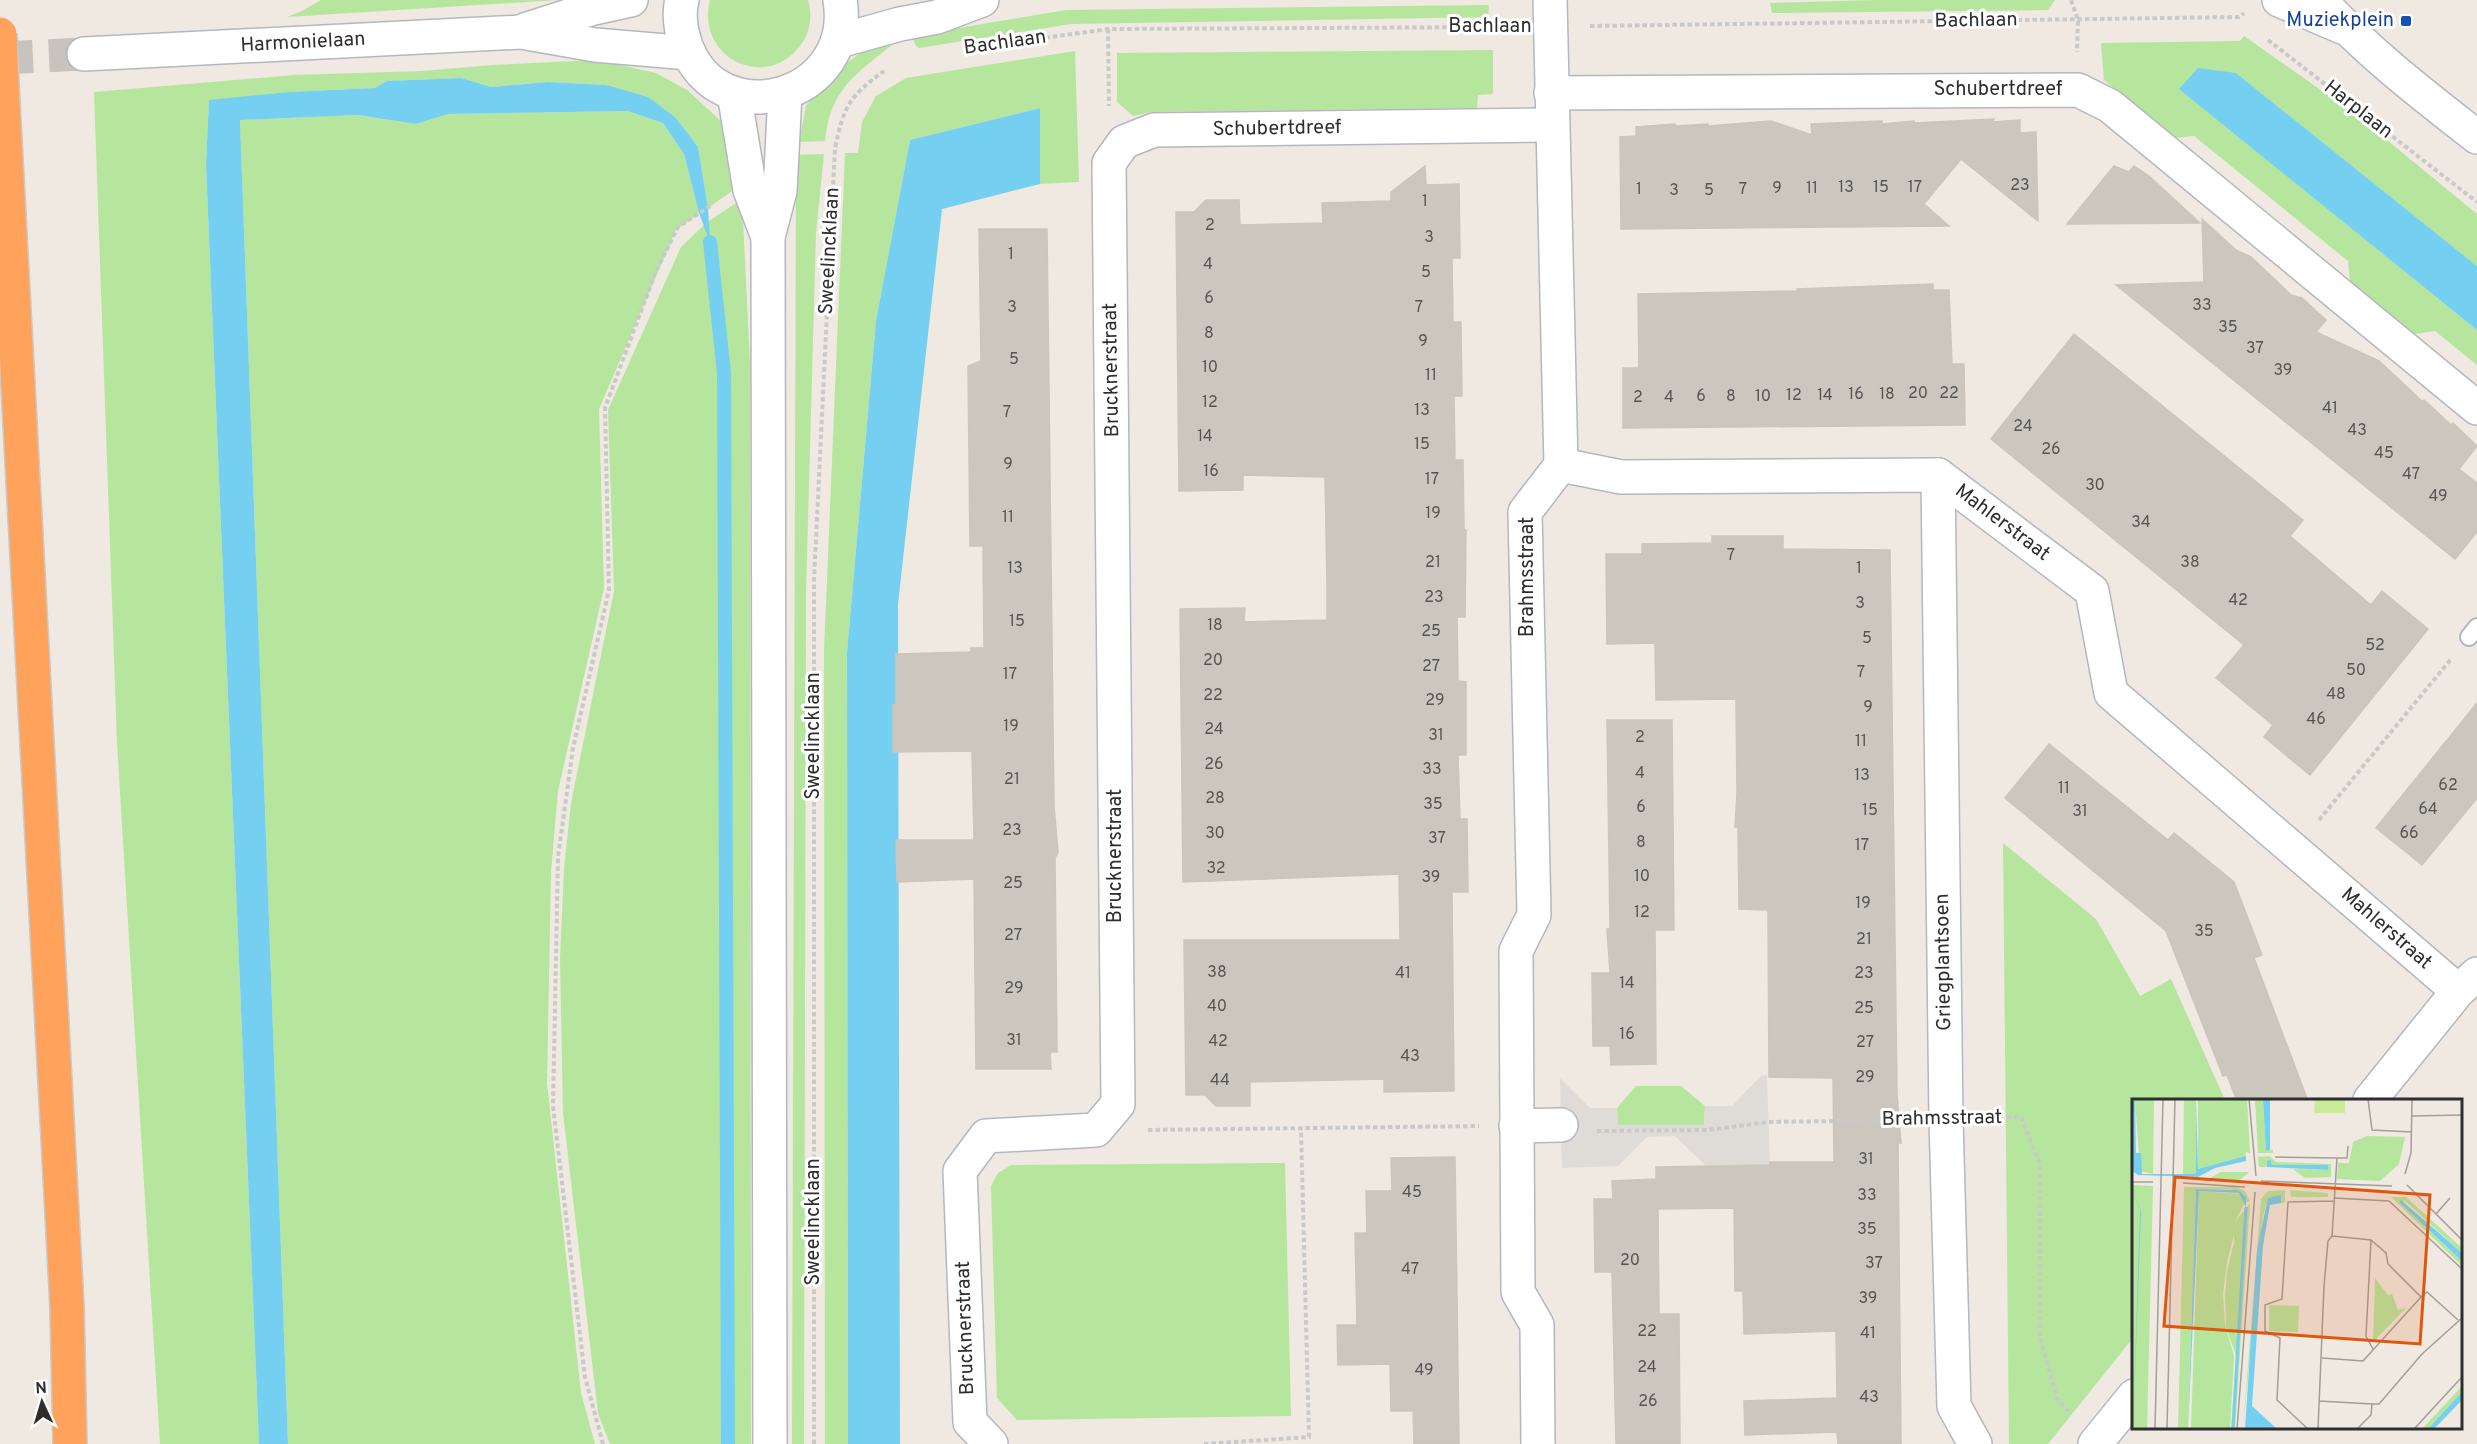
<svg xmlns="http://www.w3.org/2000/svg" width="2477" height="1444" font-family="Overpass,sans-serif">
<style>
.green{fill:#b6e59e}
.plaza{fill:#dfdcd8}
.water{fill:#75cff0}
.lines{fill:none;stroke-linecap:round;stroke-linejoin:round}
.stream{stroke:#75cff0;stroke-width:14}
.building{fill:#cbc7bf;stroke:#cbc5ba;stroke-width:1.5}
.secondary-tunnel{stroke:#c8c4bd;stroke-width:33;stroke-dasharray:33 16;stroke-linecap:butt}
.lane-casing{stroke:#b4b7c1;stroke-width:20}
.street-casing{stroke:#b4b7c1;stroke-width:36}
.secondary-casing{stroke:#b4b7c1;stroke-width:36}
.highway-casing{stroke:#c9c9c9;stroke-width:36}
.path{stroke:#c9c9c9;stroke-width:4;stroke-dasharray:4.5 3;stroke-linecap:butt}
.lane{stroke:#fff;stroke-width:16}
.street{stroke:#fff;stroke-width:33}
.secondary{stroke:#fff;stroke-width:33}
.highway{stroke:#ffa35c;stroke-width:33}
.highway-bridge-casing{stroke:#c9c9c9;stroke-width:36;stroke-linecap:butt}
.highway-bridge{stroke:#ffa35c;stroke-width:33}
.transit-dot{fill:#1a4fb4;stroke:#fff;stroke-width:2}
.labels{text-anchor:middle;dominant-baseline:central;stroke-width:6;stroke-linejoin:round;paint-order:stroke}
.number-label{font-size:16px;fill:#555452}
.street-label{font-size:20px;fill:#2e2e2e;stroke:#fff}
.transit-label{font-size:20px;fill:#164399;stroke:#fff;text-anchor:end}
.inset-river{fill:none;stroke:#75cff0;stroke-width:3}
.inset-road{fill:none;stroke:#a29e99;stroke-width:1.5}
.view{fill:#df570e;fill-opacity:0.15;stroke:#df570e;stroke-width:3}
.inset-edge{fill:none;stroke:#2e2e2e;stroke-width:3}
</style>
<rect width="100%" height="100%" fill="#efe9e1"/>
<g class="green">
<polygon points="321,0 559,0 287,17 302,11"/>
<path d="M710,0H808C812,13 811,28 804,40C772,94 695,61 710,0Z"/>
<polygon points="1876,0 2055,0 2048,10 1772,13 1770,3"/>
<polygon points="1489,5 1488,17 1071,24 919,48 916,46 912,36 1066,10"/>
<polygon points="2244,36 2359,117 2477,214 2477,266 2236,73 2180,89 2477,330 2477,365 2435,331 2415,334 2350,282 2348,261 2194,136 2173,138 2104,80 2101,43 2240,41"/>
<path d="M889,37L893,44C856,74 830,89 825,141L799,142L806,106L833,74L860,53Z"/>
<polygon points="1493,50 1493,94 1478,95 1477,108 1150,112 1133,116 1117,102 1117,53"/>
<polygon points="1075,51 1079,182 1040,184 1040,108 910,140 876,321 847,653 848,1444 825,1444 824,651 845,153 858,153 862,122 876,96 906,78"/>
<polygon points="596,60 656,73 687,90 722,122 739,186 708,208 698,147 676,118 606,85 548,82 491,87 461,78 388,81 375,88 289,92 209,101 206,164 259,1444 160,1444 117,743 94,92 294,75 422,71 493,65"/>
<polygon points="628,111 663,123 684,154 699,213 676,230 599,409 604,588 558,791 551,872 547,1083 581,1393 595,1444 288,1444 240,120 358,115 416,124 447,114"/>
<polygon points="824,154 816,233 806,592 804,1444 792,1444 796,155"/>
<polygon points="742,199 750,364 751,1444 610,1444 598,1413 563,1113 560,958 564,869 571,803 614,591 608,410 681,247 706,223"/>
<polygon points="2003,843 2096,919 2140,996 2171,979 2225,1100 2134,1100 2133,1338 2048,1444 2009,1444"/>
<polygon points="1636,1086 1681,1086 1705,1106 1704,1125 1618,1125 1617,1108"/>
<polygon points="1285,1163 1291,1416 1017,1420 997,1398 991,1186 998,1173 1011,1165"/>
</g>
<polygon class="plaza" points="1767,1075 1770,1165 1705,1165 1675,1136 1647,1137 1618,1166 1562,1168 1560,1078 1590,1108 1617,1108 1618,1125 1704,1125 1705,1106 1732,1106 1761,1076"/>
<g class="water">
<polygon points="2198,68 2236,73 2477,266 2477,330 2179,89"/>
<polygon points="461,78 491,87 548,82 606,85 648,97 676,118 698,147 708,208 710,242 699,213 684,154 663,123 628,111 448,114 416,124 358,115 240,120 288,1444 259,1444 206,164 209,100 289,92 375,88 387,81"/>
<polygon points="1040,108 1040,184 942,209 898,604 900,1444 848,1444 847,653 876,321 910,140"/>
</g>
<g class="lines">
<polyline class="stream" points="710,242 724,373 728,1444"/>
</g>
<g class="building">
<polygon points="1994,119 1992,122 2020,120 2020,133 2036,132 2038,221 1961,159 1924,204 1949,226 1621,229 1620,137 1636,136 1636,127 1675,124 1675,126 1708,124 1708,126 1771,121 1812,135 1811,124 1882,121 1882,124 1914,121 1914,123"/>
<polygon points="1425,166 1426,185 1459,184 1460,258 1452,258 1453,322 1461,322 1462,396 1454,396 1455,460 1463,460 1464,530 1466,530 1465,617 1457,617 1458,681 1466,682 1466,755 1458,755 1460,819 1467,819 1468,892 1452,892 1454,1091 1384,1092 1384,1079 1250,1082 1250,1106 1216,1106 1205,1095 1186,1095 1184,940 1400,940 1399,874 1183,882 1180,609 1245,608 1244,622 1327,620 1327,582 1325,477 1243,475 1243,490 1179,491 1176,212 1194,212 1206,200 1239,200 1240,225 1323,223 1322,203 1391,201 1391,192"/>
<polygon points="2114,166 2129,172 2134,166 2149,176 2200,223 2067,224"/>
<polygon points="2202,219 2236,250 2251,257 2291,295 2302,298 2326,320 2316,332 2379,361 2423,402 2424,400 2451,425 2453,423 2477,446 2459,469 2477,483 2477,532 2455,559 2116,285 2204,282"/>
<polygon points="979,229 1047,229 1054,806 1058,852 1055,858 1057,1052 1050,1052 1051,1069 976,1069 974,879 897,882 896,840 974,840 972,751 893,752 893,705 896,704 896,654 971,652 971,648 984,648 983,546 970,546 968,366 981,361"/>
<polygon points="1933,284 1933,290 1949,290 1952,364 1964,364 1965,425 1623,428 1623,368 1639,368 1638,294 1797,291 1797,289"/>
<polygon points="2074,334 2303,520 2290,536 2371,605 2382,591 2428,629 2310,775 2264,737 2273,725 2216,678 2244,645 1991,439"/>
<polygon points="1712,536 1783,536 1783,549 1890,550 1897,1094 1901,1143 1898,1143 1901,1444 1838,1444 1837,1432 1745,1435 1744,1401 1837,1398 1836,1331 1744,1334 1743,1291 1735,1291 1734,1208 1658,1209 1659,1314 1679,1314 1680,1444 1616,1444 1612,1272 1595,1272 1594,1199 1613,1199 1612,1181 1656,1179 1656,1167 1770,1165 1770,1162 1834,1162 1833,1078 1769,1077 1768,910 1739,909 1738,827 1735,827 1737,793 1736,699 1656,700 1655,643 1607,644 1606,554 1642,554 1642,544 1712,543"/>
<polygon points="2477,703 2477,798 2422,865 2376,828"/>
<polygon points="1607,720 1672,720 1674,930 1655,930 1656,1064 1611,1065 1610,1046 1593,1046 1592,973 1610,973 1607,929 1610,929"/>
<polygon points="2049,744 2168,840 2174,833 2234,882 2262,955 2254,958 2308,1101 2237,1101 2227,1075 2223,1076 2166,931 2005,798"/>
<polygon points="1455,1157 1459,1444 1414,1444 1413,1411 1391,1411 1390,1364 1338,1365 1337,1325 1357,1325 1355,1233 1367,1233 1366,1191 1392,1191 1391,1158"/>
</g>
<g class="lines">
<polyline class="secondary-tunnel" points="0,58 84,54"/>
<defs>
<polyline id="lane" points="2469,637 2477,627"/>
<g id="street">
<polyline points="2279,0 2342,27"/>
<path d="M2320,0C2367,52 2422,94 2477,137"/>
<polyline points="839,41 900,24 937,17 982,0"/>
<polyline points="1551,93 2078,90 2110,106 2477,408"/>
<polyline points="1561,465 1621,477 1938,475 2092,591 2111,693 2458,991 2477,974"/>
<polyline points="1938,475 1946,1119 1954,1406 1975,1444"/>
<polyline points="2370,1100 2458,991"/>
<polyline points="1516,1126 1561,1125"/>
<polyline points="991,1444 970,1422 960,1171 986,1136 1096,1130 1118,1104 1109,163 1124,142 1154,130 1552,125"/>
<polyline points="1538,1444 1537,1325 1518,1292 1516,951 1534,915 1525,512 1561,465 1550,0"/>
<polyline points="2095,1444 2134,1396"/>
</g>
<g id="secondary">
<path d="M682,0C678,15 681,31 686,46C720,136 856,98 840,0"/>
<polyline points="525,30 590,9 631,0"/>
<polyline points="84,54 521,32 595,45 689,53"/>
<polyline points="734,93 750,190 768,237"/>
<polyline points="770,1444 768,237 780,191 785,94"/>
</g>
<polyline id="highway" points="2,85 67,1307 70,1444"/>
</defs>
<use href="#lane" class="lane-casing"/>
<use href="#street" class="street-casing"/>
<use href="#secondary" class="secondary-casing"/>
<use href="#highway" class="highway-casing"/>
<g class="path">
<polyline points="2071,0 2078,20 2077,52"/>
<polyline points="1590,26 2239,17 2244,13"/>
<polyline points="1108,29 1109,106"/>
<polyline points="2268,40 2477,202"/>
<polyline points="971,48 1108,29 1514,27"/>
<polyline points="2319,820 2451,659"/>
<polyline points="1984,1118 2021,1117 2040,1164 2040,1337 2057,1398 2069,1412"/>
<polyline points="1148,1130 1479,1126"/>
<polyline points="1597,1131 1707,1130 1769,1122 1907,1120"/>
<polyline points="603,1444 585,1377 553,1106 558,857 573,748 609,590 605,408 656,271 678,227 713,204"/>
<path d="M814,1444V580L835,148C844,107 848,97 884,71"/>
<polyline points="1204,1444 1309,1437 1301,1129"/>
</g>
<use href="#lane" class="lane"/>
<use href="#street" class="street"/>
<use href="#secondary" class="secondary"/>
<use href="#highway" class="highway"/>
<defs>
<polyline id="highway-bridge" points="0,34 2,85"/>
</defs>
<use href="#highway-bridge" class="highway-bridge-casing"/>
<use href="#highway-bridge" class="highway-bridge"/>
</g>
<rect class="transit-dot" x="2400" y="15" width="12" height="12" rx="3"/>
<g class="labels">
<g class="number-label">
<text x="2020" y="186">23</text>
<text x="1846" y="188">13</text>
<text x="1881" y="188">15</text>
<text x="1915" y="188">17</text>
<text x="1777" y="189">9</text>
<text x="1812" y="189">11</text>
<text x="1639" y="190">1</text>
<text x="1743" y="190">7</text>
<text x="1674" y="191">3</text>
<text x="1709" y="191">5</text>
<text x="1425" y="202">1</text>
<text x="1210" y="226">2</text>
<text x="1429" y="238">3</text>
<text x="1011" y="255">1</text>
<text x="1208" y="265">4</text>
<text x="1426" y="273">5</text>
<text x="1209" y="299">6</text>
<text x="2202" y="306">33</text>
<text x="1012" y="308">3</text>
<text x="1419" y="308">7</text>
<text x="2228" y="328">35</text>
<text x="1209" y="334">8</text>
<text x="1423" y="342">9</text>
<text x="2255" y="349">37</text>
<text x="1014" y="360">5</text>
<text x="1210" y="368">10</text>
<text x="2283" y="371">39</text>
<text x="1431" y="376">11</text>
<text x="1918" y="394">20</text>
<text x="1949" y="394">22</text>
<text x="1856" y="395">16</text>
<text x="1887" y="395">18</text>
<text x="1794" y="396">12</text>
<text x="1825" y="396">14</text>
<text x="1701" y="397">6</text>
<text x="1731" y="397">8</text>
<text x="1763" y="397">10</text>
<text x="1638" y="398">2</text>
<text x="1669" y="398">4</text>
<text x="1210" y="403">12</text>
<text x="2330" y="409">41</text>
<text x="1422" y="411">13</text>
<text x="1007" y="413">7</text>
<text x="2023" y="427">24</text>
<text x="2357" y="431">43</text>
<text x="1205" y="437">14</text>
<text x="1422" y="445">15</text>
<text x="2051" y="450">26</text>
<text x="2384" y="454">45</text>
<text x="1008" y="465">9</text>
<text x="1211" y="472">16</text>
<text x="2411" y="475">47</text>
<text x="1432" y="480">17</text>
<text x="2095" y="486">30</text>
<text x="2438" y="497">49</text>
<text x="1433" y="514">19</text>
<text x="1008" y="518">11</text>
<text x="2141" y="523">34</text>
<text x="1731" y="556">7</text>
<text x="1433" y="563">21</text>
<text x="2190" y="563">38</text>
<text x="1015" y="569">13</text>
<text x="1859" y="569">1</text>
<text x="1434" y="598">23</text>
<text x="2238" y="601">42</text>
<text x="1860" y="604">3</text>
<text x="1017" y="622">15</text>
<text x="1215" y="626">18</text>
<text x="1431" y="632">25</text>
<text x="1867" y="639">5</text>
<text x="2375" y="646">52</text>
<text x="1213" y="661">20</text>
<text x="1431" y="667">27</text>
<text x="2356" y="671">50</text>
<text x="1861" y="673">7</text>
<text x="1010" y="675">17</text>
<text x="2336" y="695">48</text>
<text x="1213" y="696">22</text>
<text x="1435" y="701">29</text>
<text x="1868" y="708">9</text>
<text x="2316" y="720">46</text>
<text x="1011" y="727">19</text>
<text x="1214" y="730">24</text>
<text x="1436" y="736">31</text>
<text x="1640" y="738">2</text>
<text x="1861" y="742">11</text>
<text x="1214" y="765">26</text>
<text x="1432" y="770">33</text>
<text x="1640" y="774">4</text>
<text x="1862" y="776">13</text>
<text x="1012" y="780">21</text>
<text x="2448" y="786">62</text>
<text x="2064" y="789">11</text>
<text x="1215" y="799">28</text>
<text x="1433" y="805">35</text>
<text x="1641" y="808">6</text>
<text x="2428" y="810">64</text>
<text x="1870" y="811">15</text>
<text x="2080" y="812">31</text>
<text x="1012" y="831">23</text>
<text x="1215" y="834">30</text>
<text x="2409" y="834">66</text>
<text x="1437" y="839">37</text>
<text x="1641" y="843">8</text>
<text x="1862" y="846">17</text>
<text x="1216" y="869">32</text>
<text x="1642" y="877">10</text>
<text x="1431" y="878">39</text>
<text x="1013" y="884">25</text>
<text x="1863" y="904">19</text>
<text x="1642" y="913">12</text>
<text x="2204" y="932">35</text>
<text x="1013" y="936">27</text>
<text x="1864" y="940">21</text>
<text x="1217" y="973">38</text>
<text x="1403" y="974">41</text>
<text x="1864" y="974">23</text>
<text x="1627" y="984">14</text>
<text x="1014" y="989">29</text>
<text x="1217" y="1007">40</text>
<text x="1864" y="1009">25</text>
<text x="1627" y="1035">16</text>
<text x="1014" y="1041">31</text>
<text x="1218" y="1042">42</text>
<text x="1865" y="1043">27</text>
<text x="1410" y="1057">43</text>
<text x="1865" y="1078">29</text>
<text x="1220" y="1081">44</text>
<text x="1866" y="1160">31</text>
<text x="1412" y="1193">45</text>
<text x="1867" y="1196">33</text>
<text x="1867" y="1230">35</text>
<text x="1630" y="1261">20</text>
<text x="1874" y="1264">37</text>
<text x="1410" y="1270">47</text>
<text x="1868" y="1299">39</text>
<text x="1647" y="1332">22</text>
<text x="1868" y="1334">41</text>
<text x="1647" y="1368">24</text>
<text x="1424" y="1371">49</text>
<text x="1869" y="1398">43</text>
<text x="1648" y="1402">26</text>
</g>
<g class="street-label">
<text transform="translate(1976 21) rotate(-1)">Bachlaan</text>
<text x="1490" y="27">Bachlaan</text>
<text transform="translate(303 43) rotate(-3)">Harmonielaan</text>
<text transform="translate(1005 43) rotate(-8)">Bachlaan</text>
<text x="1998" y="90">Schubertdreef</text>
<text transform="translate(2358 110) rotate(38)">Harplaan</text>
<text transform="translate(1277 129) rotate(-1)">Schubertdreef</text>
<text transform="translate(830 251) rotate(-87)">Sweelincklaan</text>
<text transform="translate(1112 370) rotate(-91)">Brucknerstraat</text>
<text transform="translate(2002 523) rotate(37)">Mahlerstraat</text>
<text transform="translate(1528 577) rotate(-90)">Brahmsstraat</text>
<text transform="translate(814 736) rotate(-90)">Sweelincklaan</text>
<text transform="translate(1116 856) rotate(-90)">Brucknerstraat</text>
<text transform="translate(2386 929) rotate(41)">Mahlerstraat</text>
<text transform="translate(1944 962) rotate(-91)">Griegplantsoen</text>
<text transform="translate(1942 1119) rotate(-1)">Brahmsstraat</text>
<text transform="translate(814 1222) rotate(-90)">Sweelincklaan</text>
<text transform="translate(966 1328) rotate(-92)">Brucknerstraat</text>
</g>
<g class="transit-label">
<text x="2394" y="21">Muziekplein</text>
</g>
</g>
<g transform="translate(2132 1099)">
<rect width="330" height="330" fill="#efe9e1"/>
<path d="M3,0H22L21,75L8,72ZM52,0H64V75L51,76ZM66,0H115L118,54L114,53L113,59L66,70ZM123,0H131L134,50L141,51V54H126ZM235,37L273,38L267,65L248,82L205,80L206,64H217L221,43ZM138,57L144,63L199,65V78L173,79L161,70L196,71V66H140L139,61L135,68H127L126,58ZM89,73H117L108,81L72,82ZM0,86L21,87L15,330H0ZM52,88H104L113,92L118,102L114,104L112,95L99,90H64L56,330H46ZM153,91V104H149V97L136,99L131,117L111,330L129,100L136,92ZM158,91L196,94V98H159ZM67,92L110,95L113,105L111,107L103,123L118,104L103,330H99L104,257L94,228L93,197L95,172L102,143V136L95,163L91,194L93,226L102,257L98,330H59ZM259,98H274L330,149V154L273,102L267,103L330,162V167ZM243,179L256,196L260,195L266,211L274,209L241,243ZM137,206L167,207L166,233L137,232ZM330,287V293L296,330H290Z" fill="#b6e59e"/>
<path d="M183,0H213V14H182Z" fill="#c9ec9a"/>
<path d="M0,0H3L4,54H9L10,75H64V0L66,70L114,57V62L83,69L66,78L6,76L0,72ZM131,0H138V51H134ZM139,61L140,66H196V71L135,68V62ZM0,90L9,112L1,330L8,111ZM64,90L105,91L109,93L114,98V108L107,94L67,92L56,330ZM149,96V104L138,106L131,147L120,307L145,330H113L125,151L136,99ZM269,101L330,154V162L267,103ZM330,293V301L302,330H296Z" fill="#75cff0"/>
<path class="inset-river" d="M101,330L114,108"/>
<path class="inset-road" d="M117,0L124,77M236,0L240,31L280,33M280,17L330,16M143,58L205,59M273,75L279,54L280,0M129,82L260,87M0,83H21M51,84L113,88M275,86L330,141M202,99L257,102L330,170M304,115L318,99M200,137L239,141L254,154L256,165L289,198L295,193L326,221M239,141L234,237L241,250M190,259L231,262L289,198M187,302L240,305L239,316L225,330M240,305H247L290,255L330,219M23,330L31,0M35,330L43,0M105,330L123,93M176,330L145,301L148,239L133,232V206L150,200L156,103L202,102M186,330L192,187L196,142L200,137L205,59H215L216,47M282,330L330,278"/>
<path class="view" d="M43,78L298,96L288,245L32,227Z"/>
<rect width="330" height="330" class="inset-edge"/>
</g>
<g transform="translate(42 1402) rotate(356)" stroke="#ffffff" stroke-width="4.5" paint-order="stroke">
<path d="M0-4.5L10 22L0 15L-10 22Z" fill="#2e2e2e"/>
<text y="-9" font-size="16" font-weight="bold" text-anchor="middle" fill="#2e2e2e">N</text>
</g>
</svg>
